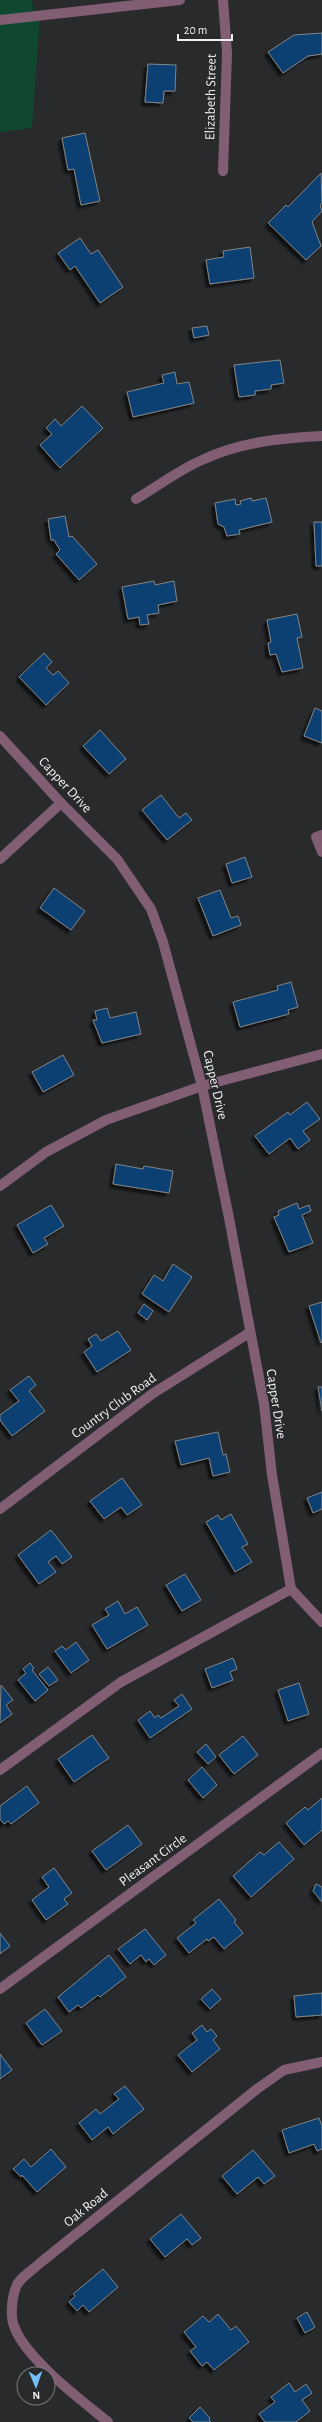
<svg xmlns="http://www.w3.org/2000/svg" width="322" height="2422" font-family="'Alegreya Sans',sans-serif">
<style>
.green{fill:#0f472f}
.building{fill:#074072;stroke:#838587;filter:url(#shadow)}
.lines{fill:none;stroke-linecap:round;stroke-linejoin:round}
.minor{stroke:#825e75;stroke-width:10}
.labels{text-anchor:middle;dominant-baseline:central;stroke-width:3;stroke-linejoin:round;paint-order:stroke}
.street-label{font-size:14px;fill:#eff0f1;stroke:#292a2c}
</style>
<defs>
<filter id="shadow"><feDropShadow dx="-3.5" dy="3.5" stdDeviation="1" flood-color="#0009"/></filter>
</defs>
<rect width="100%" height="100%" fill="#292a2c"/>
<polygon class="green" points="0,0 32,0 34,15 40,15 32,128 0,132"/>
<g class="building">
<polygon points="322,33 322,54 308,56 283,73 268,52 294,35"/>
<polygon points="148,64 176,65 175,91 164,91 163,103 145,102"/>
<polygon points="85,133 100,201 81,205 74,169 68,170 62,138"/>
<polygon points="321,173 322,203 320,205 322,211 312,222 321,246 306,260 268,223 286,205 288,207"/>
<polygon points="80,238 91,254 98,250 123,287 100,303 75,266 70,270 58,253"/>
<polygon points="250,247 254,278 210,284 206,260 224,257 223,251"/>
<polygon points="207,326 209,335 194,338 192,328"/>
<polygon points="280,360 284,383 271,385 271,389 255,391 255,395 239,397 234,365"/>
<polygon points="175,372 177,384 189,382 194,403 133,417 127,392 164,383 162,375"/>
<polygon points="82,406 103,428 60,468 40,445 52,434 46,428 55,419 61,426"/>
<polygon points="251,498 252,501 266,498 272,522 239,530 240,534 227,536 224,527 218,524 215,503 235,499 236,505 241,504 240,501"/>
<polygon points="65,516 69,537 72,536 97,564 79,580 56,554 60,550 54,540 51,540 48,519"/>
<polygon points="314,522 322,522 322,566 316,566"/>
<polygon points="154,581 155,585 174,581 177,601 158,605 159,613 147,615 149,624 140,625 139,617 128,619 122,587"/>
<polygon points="297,614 302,637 297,638 303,668 282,672 276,654 270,655 268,643 271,642 267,620"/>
<polygon points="44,653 52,662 46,668 53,675 58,671 69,683 46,705 19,677"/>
<polygon points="315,708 322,711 322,743 304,736"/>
<polygon points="100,730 126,759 109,774 83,746"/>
<polygon points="161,795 179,818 186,813 192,820 167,840 142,810"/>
<polygon points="245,857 252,877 232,883 226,864"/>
<polygon points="54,888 85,911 71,930 40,908"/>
<polygon points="220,890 231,918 238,916 241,925 213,936 198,898"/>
<polygon points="291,982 298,1007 288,1010 289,1014 240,1027 233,1002 278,990 277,986"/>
<polygon points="107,1008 110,1018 136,1012 141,1034 102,1043 93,1020 97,1020 95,1011"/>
<polygon points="63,1055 74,1075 43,1092 32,1072"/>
<polygon points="307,1102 320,1119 303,1131 310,1140 298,1149 290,1138 269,1154 255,1136 288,1112 290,1115"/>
<polygon points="116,1164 143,1169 144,1166 173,1171 169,1193 113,1184"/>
<polygon points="297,1203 299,1209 309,1205 311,1211 302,1215 313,1243 289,1252 274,1217 279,1215 278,1211"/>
<polygon points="51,1205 64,1226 44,1238 48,1244 33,1253 17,1225"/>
<polygon points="173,1264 192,1277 169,1312 142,1294 154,1275 163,1281"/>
<polygon points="322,1302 322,1342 321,1343 309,1306"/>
<polygon points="144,1304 153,1311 147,1320 138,1313"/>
<polygon points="118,1331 131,1350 97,1372 84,1352 92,1346 88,1339 96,1334 101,1341"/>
<polygon points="29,1376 36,1385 29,1391 45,1411 12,1436 0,1420 0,1415 19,1401 10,1390"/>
<polygon points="318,1387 322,1387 322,1411"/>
<polygon points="218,1432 223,1455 226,1454 230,1472 213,1476 209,1458 181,1465 175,1441"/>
<polygon points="122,1478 142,1505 127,1515 121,1507 104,1519 90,1501"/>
<polygon points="322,1492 322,1509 313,1513 307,1498"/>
<polygon points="231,1514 248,1544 242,1547 252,1562 235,1572 206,1522 218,1515 221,1520"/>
<polygon points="51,1530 72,1557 62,1564 56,1556 48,1562 56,1572 39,1584 18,1555"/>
<polygon points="185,1574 201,1600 182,1611 166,1585"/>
<polygon points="118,1601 125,1614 137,1607 148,1625 107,1649 92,1625 109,1615 105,1609"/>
<polygon points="76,1642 89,1660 71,1673 55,1651 62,1646 66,1650"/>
<polygon points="233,1658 237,1669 230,1672 233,1680 212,1688 205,1669"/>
<polygon points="30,1663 34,1668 32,1670 48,1690 35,1701 18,1680 26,1673 23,1669"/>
<polygon points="48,1667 58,1680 49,1686 39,1674"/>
<polygon points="299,1683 309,1714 288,1721 278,1690"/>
<polygon points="1,1685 13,1700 6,1705 12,1714 0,1723"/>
<polygon points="182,1694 192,1709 150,1738 138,1720 150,1711 155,1718 158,1715 161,1718 179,1706 174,1700"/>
<polygon points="92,1735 109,1758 74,1782 58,1759"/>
<polygon points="243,1736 258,1755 234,1774 219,1755"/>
<polygon points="206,1744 216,1757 208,1764 197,1752"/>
<polygon points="202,1767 217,1785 203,1798 188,1780"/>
<polygon points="27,1786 39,1803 11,1824 8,1821 4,1824 0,1819 0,1806"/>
<polygon points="322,1798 322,1830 304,1845 286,1823 305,1807 308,1810"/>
<polygon points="128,1825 142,1844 106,1870 92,1851"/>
<polygon points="279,1842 294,1859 251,1897 233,1876 260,1852 264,1855"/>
<polygon points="54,1868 72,1893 64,1899 68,1904 46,1920 32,1900 49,1887 42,1877"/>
<polygon points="316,1884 322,1887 322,1902 313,1891"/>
<polygon points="219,1899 236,1920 234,1922 243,1933 224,1949 214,1937 208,1941 207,1939 189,1953 177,1938 196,1923 193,1920"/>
<polygon points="145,1929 166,1955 154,1965 149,1959 146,1962 141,1955 130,1964 118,1949"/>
<polygon points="0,1933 10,1946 0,1954"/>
<polygon points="109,1955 126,1977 100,1997 98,1995 81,2008 78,2005 69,2012 58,1997"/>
<polygon points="212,1989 221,1999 210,2009 201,1999"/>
<polygon points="322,1993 322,2015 296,2017 294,1996"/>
<polygon points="45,2009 62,2031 42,2045 26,2023"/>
<polygon points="202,2025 207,2032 211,2029 217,2036 213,2040 220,2049 192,2072 178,2055 197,2040 192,2033"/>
<polygon points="0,2054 12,2070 0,2079"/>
<polygon points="125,2086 144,2109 113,2134 108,2127 92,2140 79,2123 96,2109 100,2114 119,2099 114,2094"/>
<polygon points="319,2118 322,2126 322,2149 317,2151 314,2144 289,2153 282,2130"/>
<polygon points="51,2149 66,2167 37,2192 22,2175 21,2177 13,2169 24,2159 31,2167"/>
<polygon points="253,2150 275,2176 264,2184 258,2177 237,2194 222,2176"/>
<polygon points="181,2214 201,2238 192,2245 187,2239 165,2257 150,2239"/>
<polygon points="103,2269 118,2287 89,2312 83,2305 77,2311 69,2302 75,2296 73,2294"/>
<polygon points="307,2312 315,2327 305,2333 297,2318"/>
<polygon points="218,2314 231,2330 236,2326 249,2342 214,2370 207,2362 202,2366 190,2351 196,2347 184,2332 203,2316 209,2322"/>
<polygon points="289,2383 295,2392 306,2384 312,2393 302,2400 310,2411 296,2422 265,2422 259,2414 275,2402 271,2397"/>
<polygon points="200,2407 210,2418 209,2420 211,2422 193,2422 189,2418"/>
</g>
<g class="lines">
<g class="minor">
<polyline points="223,0 227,53 223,171"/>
<polyline points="0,20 180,0"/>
<path d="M136,499C158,486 179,470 202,460C240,442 281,438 322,436"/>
<polyline points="0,736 61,803 117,859 151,909 163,942 202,1086 229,1218 264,1404 272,1475 291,1589"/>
<polyline points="322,835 316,837 322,852"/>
<polyline points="0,859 61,803"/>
<polyline points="0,1186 46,1152 106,1120 202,1086 322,1054"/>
<polyline points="0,1509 152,1394 249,1333"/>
<polyline points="0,1770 121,1682 291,1589 322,1622"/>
<polyline points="0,1989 322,1753"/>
<path d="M108,2422C81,2400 25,2358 14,2326C10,2316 12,2297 16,2287C19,2278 33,2270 40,2263L257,2089L284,2070L322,2062"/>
</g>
</g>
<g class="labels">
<g class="street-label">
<text transform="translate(211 97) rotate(-89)">Elizabeth Street</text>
<text transform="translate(65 785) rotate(47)">Capper Drive</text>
<text transform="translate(215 1085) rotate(77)">Capper Drive</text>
<text transform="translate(276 1404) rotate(81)">Capper Drive</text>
<text transform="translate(114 1406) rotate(-36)">Country Club Road</text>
<text transform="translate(153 1860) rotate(-36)">Pleasant Circle</text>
<text transform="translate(86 2208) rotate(-39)">Oak Road</text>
</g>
</g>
<g transform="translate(36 2386) rotate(178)"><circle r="19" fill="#292a2c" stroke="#78797b"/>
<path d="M0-3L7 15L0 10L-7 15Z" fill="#72c1f5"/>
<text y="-6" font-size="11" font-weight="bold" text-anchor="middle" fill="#eff0f1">N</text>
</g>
<path d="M178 34v6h54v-6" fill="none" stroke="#eff0f1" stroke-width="2"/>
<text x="184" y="34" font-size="12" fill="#eff0f1" stroke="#292a2c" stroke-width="3" paint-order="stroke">20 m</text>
</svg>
